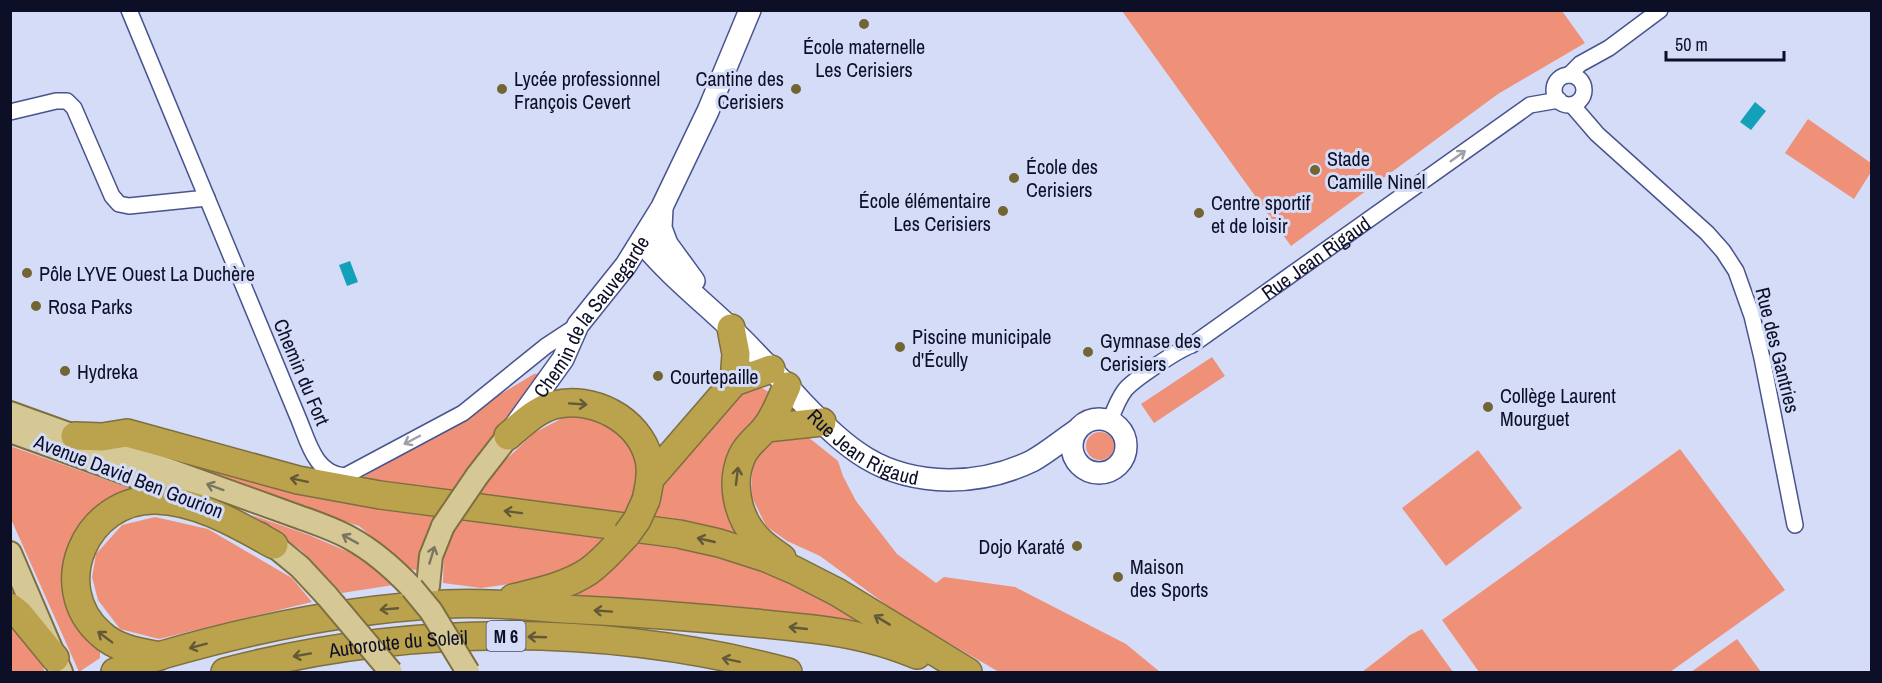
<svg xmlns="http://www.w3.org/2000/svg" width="1882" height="683" font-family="'Archivo Narrow',sans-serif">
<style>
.green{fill:#ef9079}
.water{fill:#13a1ba}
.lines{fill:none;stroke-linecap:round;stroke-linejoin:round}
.street-casing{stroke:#49538e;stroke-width:18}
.secondary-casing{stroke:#49538e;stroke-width:24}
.primary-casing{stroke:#7d6f3f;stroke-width:26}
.highway-casing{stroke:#7d6f3f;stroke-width:30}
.street{stroke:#fff;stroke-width:15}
.secondary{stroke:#fff;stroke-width:21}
.primary{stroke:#d6c894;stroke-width:22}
.highway{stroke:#baa34c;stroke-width:27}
.primary-bridge-casing{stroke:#7d6f3f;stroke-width:26;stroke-linecap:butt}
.highway-bridge-casing{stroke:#7d6f3f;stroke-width:30;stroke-linecap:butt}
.primary-bridge{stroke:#d6c894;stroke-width:22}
.highway-bridge{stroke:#baa34c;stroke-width:27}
.oneway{stroke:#9e9fa8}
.oneway2{stroke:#635939}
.oneway3{stroke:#7b7562}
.poi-dot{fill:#736533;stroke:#d5dcf8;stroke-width:2}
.labels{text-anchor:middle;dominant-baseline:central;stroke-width:6;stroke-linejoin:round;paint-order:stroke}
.shield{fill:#d5dcf8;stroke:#484c65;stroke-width:1.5}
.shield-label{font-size:18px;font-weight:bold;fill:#0c0f26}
.poi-label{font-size:20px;fill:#0c0f26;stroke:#d5dcf8;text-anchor:start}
.street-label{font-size:20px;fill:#0c0f26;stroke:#d5dcf8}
</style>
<rect width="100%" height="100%" fill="#d5dcf8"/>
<g class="green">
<polygon points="1122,11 1562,11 1585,43 1498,94 1291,246"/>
<polygon points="1808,119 1871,163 1871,172 1854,199 1785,153"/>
<polygon points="1212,357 1225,376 1154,423 1141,404"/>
<polygon points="542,373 450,498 353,483 534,374"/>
<path d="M755,384L769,392L766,411L741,438L748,539L653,517C655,508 657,499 660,490C673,455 726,408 755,384Z"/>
<polygon points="578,410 611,419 638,455 640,487 628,516 479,495 496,469 534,433"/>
<circle cx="1100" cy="446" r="14"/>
<polygon points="780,433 803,433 838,461 843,476 856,501 897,554 936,583 944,577 1015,587 1126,644 1160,672 999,672 896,612 820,556 787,541 766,526 751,495 752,472 756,449"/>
<polygon points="10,446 138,491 70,569 100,648 100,658 79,672 11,519"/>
<path d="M144,448L444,507C429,529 419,543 420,571L411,569L359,526L227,481Z"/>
<polygon points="1680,449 1785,590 1670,672 1479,672 1442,620"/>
<polygon points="1478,450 1522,508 1446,566 1402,508"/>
<polygon points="463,513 617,534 580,562 540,580 481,588 443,583 444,545"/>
<polygon points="252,515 309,535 358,556 393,585 342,593 302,551"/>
<polygon points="155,517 208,529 292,578 312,602 159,639 120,629 98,600 92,577 96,554 122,525"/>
<polygon points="642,538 705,547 802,580 861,622 809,614 570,598 567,594"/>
<polygon points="10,621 36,650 45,672 11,672"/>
<polygon points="1422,629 1453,672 1362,672 1410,635"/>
<polygon points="1737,639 1761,672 1691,672"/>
</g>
<g class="water">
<polygon points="1755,102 1766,111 1751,130 1740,122"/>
<polygon points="350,261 358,282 347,286 339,265"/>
</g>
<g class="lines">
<defs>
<g id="street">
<path d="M129,10L297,415C308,440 314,474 345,476L463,413L546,346L578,325"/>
<circle cx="1569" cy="90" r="15"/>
<polyline points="1569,75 1580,64 1609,48 1660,10"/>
<polyline points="1572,105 1597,134 1707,233 1723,251 1736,271 1752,316 1762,358 1795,525"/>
<polyline points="10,112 56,101 67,101 74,108 112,196 119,204 129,206 207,198"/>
<path id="s1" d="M1110,421C1114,410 1118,399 1125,390C1133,380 1179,349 1192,345L1530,105L1559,100"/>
</g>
<g id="secondary">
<polyline points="662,208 661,228 667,244 694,281"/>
<path id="s2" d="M642,242C673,280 714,310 749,346C767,365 785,383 802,402C847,449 880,479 949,480C977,480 1007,473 1032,461C1048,452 1062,440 1077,430"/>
<circle cx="1099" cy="446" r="27"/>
<path id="s3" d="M517,423L563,359L578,325L626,265L662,207L708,111L750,10"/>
</g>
<g id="primary">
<path d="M10,413L299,517C316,523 334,529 350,538C374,551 394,569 412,588"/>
<polyline points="10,431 195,498"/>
<polyline points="477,476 508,436"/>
<polyline points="260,534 300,567 327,596"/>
<polyline points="10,553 61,672"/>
<polyline points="428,586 431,556 443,526"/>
</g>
<g id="highway">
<polyline points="731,328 736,354 734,382"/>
<polyline points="766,428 822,422"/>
<polyline points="75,436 102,437 127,433 298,480 380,495 679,534 719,543 766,558 794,570 837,592 968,672"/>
<path d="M508,436C522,424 536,410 554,405C592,395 639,419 649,459C652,473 649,486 646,500"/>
<polyline points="650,479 734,382 771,369"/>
<path d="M782,558C773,552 764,546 757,538C737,517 730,482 742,456C748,443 759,437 766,427C775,416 781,399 787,386"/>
<path d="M513,598C538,592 567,586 589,571C603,561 615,547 627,534"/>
<polyline points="10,607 19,614 55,658"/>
<path d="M160,656C139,652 117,649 101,634C47,587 86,498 156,500C198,501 238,525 274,545"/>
<path d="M115,672C130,667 146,660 162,655C255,628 350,609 446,604C486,602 525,606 564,609C647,613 730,620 813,629C849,633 884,641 917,655"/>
<path id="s4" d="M225,672C407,624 605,623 788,672"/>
</g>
</defs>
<use href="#street" class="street-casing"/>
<use href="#secondary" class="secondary-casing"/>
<use href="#primary" class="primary-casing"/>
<use href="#highway" class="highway-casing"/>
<use href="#street" class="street"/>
<use href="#secondary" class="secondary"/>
<use href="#primary" class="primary"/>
<use href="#highway" class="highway"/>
<defs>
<g id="primary-bridge">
<polyline points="443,526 477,476"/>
<polyline points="412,588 431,611 468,672"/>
<polyline points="327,596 391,672"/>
</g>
<polyline id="highway-bridge" points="627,534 637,520 646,500"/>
</defs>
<use href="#primary-bridge" class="primary-bridge-casing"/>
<use href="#highway-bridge" class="highway-bridge-casing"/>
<use href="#primary-bridge" class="primary-bridge"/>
<use href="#highway-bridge" class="highway-bridge"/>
</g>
<defs><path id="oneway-shaft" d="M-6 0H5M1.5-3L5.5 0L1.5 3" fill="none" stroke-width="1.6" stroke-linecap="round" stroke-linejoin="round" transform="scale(1.5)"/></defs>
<g class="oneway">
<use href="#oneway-shaft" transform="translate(1458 156) rotate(-35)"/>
<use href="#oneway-shaft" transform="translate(412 440) rotate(152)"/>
</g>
<g class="oneway2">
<use href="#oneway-shaft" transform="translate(578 404) rotate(4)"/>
<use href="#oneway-shaft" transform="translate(737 476) rotate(-83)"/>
<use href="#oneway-shaft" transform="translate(299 480) rotate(-168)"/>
<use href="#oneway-shaft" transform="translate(513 512) rotate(-173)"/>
<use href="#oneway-shaft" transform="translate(706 540) rotate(-167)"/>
<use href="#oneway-shaft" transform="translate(389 609) rotate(175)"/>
<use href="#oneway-shaft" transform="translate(603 611) rotate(-176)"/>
<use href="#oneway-shaft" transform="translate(882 620) rotate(-149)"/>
<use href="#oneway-shaft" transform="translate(798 628) rotate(-174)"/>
<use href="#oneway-shaft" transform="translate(105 637) rotate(-143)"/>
<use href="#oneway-shaft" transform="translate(537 637) rotate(-178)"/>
<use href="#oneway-shaft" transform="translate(198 646) rotate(165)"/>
<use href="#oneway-shaft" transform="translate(302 655) rotate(170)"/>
<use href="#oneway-shaft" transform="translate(731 660) rotate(-168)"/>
</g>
<g class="oneway3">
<use href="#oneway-shaft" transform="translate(215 487) rotate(-160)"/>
<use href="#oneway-shaft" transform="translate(350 539) rotate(-151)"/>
<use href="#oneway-shaft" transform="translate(432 555) rotate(-73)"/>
</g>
<g class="poi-dot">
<circle cx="864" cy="24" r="6"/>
<circle cx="502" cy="89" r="6"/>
<circle cx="796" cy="89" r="6"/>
<circle cx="1315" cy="170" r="6"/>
<circle cx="1014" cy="178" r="6"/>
<circle cx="1003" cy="211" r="6"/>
<circle cx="1199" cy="213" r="6"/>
<circle cx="27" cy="273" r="6"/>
<circle cx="36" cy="306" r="6"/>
<circle cx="900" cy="347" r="6"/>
<circle cx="1088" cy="352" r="6"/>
<circle cx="65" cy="371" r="6"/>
<circle cx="658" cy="376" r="6"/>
<circle cx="1488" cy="407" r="6"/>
<circle cx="1077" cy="546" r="6"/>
<circle cx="1118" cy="577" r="6"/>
</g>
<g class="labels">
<rect class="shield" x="486.5" y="621" width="39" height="30" rx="4.5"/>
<g class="shield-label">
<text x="506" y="636">M 6</text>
</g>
<g class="poi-label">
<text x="864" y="46" text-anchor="middle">École maternelle<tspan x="864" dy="23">Les Cerisiers</tspan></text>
<text x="514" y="78">Lycée professionnel<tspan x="514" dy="23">François Cevert</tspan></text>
<text x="784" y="78" text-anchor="end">Cantine des<tspan x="784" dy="23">Cerisiers</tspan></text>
<text x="1327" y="158">Stade<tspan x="1327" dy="23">Camille Ninel</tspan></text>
<text x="1026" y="166">École des<tspan x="1026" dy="23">Cerisiers</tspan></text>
<text x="991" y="200" text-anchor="end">École élémentaire<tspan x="991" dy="23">Les Cerisiers</tspan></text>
<text x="1211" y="202">Centre sportif<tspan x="1211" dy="23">et de loisir</tspan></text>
<text x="39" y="273">Pôle LYVE Ouest La Duchère</text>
<text x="48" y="306">Rosa Parks</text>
<text x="912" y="336">Piscine municipale<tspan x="912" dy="23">d'Écully</tspan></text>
<text x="1100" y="340">Gymnase des<tspan x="1100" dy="23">Cerisiers</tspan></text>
<text x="77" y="371">Hydreka</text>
<text x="670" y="376">Courtepaille</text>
<text x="1500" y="395">Collège Laurent<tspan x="1500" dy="23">Mourguet</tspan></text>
<text x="1065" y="546" text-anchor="end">Dojo Karaté</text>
<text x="1130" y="566">Maison<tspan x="1130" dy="23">des Sports</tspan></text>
</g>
<g class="street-label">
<text stroke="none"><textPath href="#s1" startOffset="267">Rue Jean Rigaud</textPath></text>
<text stroke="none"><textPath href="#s3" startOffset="130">Chemin de la Sauvegarde</textPath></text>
<text transform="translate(1778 350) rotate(76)">Rue des Gantries</text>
<text transform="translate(302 372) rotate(67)">Chemin du Fort</text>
<text stroke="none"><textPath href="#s2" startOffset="304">Rue Jean Rigaud</textPath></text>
<text transform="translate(129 476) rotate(21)">Avenue David Ben Gourion</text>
<text stroke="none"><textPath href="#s4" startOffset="176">Autoroute du Soleil</textPath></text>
</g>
</g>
<rect width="1882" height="683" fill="none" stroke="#0c0f26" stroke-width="24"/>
<path d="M1666 51v9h118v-9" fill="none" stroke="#0c0f26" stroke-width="3"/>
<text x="1675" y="51" font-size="18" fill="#0c0f26" stroke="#d5dcf8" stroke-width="4.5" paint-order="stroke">50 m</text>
</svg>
